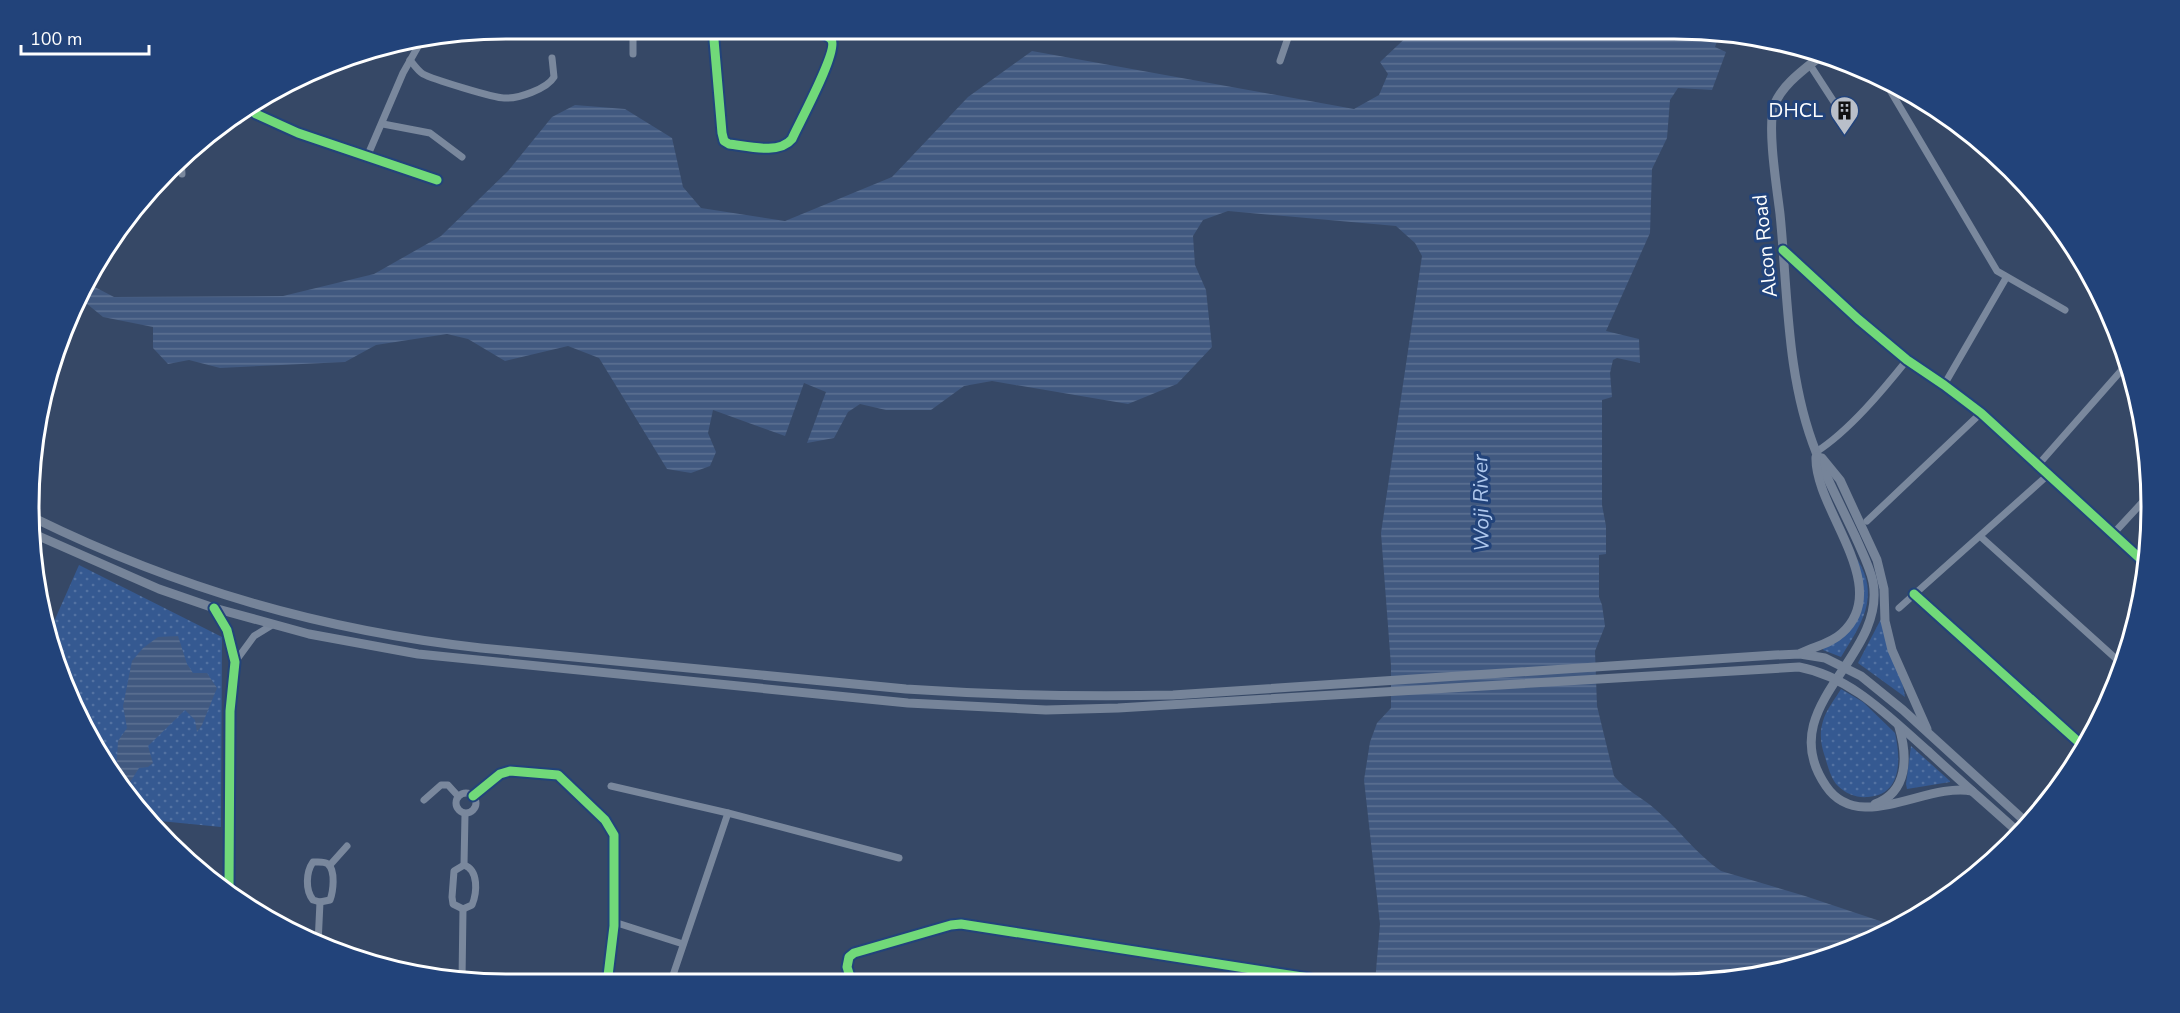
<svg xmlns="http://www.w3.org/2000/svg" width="2180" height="1013" font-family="'Nunito Sans',sans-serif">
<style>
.grass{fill:url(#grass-dots)}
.water{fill:url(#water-rules)}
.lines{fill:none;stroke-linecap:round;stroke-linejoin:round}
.minor{stroke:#7a889d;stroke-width:7}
.secondary{stroke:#768499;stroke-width:9}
.cycleway-casing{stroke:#22437a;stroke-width:13}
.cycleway{stroke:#71d979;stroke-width:9}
.labels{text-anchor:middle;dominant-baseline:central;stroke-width:6;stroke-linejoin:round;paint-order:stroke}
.poi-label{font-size:20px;fill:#fff;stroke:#22437a;text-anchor:end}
.street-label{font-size:20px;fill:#fff;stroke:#22437a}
.water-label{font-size:21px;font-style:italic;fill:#afc8ed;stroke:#22437a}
.rim{fill:none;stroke:#fff;stroke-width:3}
</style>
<defs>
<pattern id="grass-dots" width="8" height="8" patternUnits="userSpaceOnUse" patternTransform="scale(1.5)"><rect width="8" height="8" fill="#355991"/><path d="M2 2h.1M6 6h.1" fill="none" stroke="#5372a2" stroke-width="1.8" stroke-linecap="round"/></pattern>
<pattern id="water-rules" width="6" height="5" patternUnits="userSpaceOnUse" patternTransform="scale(1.5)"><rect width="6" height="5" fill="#415980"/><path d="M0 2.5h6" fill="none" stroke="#5e7293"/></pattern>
</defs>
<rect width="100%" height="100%" fill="#364866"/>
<g class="grass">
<path d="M1857,559C1881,596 1861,625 1841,657L1823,650L1824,647C1868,628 1867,601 1857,559Z"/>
<polygon points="79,565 222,637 221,827 160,821 159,827 92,745 54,660 48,635"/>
<polygon points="1881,619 1903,686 1905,697 1858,663"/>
<path d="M1841,689L1863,702L1895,733C1901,759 1902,795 1868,797C1857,798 1846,794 1838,786C1831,779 1828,767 1825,757C1821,745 1819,734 1823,721C1826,710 1835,699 1841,689Z"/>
<polygon points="1911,746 1950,781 1950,782 1907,789 1906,784"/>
</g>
<g class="water">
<path d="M1415,29H1674L1720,33L1715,47L1726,52L1712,90L1678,88L1670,100L1667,138L1652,169L1650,233L1606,331L1639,339L1640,363L1617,358L1613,360L1610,373L1612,397L1602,400V505L1606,526V554L1599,555V597L1602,605L1605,626L1595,651L1597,706L1614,776C1626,791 1642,797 1655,809C1678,828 1696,854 1721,871L1805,896L1889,924L1892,928L1857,948L1736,980L1375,982L1380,924L1364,780L1370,742L1377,723L1391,708V666L1381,533L1422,256L1415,243L1396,226L1228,211L1203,220L1193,236L1195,265L1206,290L1212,347L1177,384L1128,404L992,381L964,386L931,410H886L860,404L848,412L834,438L807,443L826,392L804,383L785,436L713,410L708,433L716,452L710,466L691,473L667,469L599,358L568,346L505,361L468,339L447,334L376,345L345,362L220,368L189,360L168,364L153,348V327L103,317L81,299L87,283L114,297L283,296L374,274L441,236L508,171L552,117L575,105L625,109L672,138L683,187L701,208L785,221L892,177L968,97L1032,51L1354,109L1379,95L1388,74L1380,62Z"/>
<polygon points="178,636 187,664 193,673 207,673 217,688 202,725 197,732 195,720 185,710 148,746 153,763 148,767 139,768 129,784 124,784 116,774 118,741 127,728 123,706 132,661 143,648 158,637"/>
</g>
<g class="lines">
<g class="minor">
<path d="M716,29L714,40L722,133L724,141L729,144C747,146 779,155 792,139C798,125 840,49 831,39C824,32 808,30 799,29"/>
<polyline points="633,54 633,29"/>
<path d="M410,60C414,65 418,71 423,74C432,79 494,98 504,98C518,99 547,89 554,77L552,58"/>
<polyline points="1280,61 1291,29"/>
<polyline points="1810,65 1834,102"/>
<polyline points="1884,80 1997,271 2065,310"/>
<polyline points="248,106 256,114 298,133 437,180"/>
<polyline points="228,121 239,121 243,110"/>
<polyline points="383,124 430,133 462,157"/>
<polyline points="367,157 403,73 420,43"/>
<polyline points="181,159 182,174"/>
<polyline points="1783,250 1858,319 1907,360 1944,385 1981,413 2146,564"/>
<polyline points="1944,385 2006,278"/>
<path d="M1816,452C1849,431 1883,390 1907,360"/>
<polyline points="2038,465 2127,364"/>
<polyline points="1867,521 1981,413"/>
<polyline points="2113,534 2150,494"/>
<polyline points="1981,537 2123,665"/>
<polyline points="1914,594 2083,746"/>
<polyline points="214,608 227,630 235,662 230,711 229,889"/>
<polyline points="1899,608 2048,475"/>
<polyline points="235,662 254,636 272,625"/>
<polyline points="611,786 728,813 899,858"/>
<circle cx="466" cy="803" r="10"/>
<polyline points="473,796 500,774 510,771 558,775 605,820 614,835 614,926 607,984"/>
<polyline points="424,800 441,785 448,785 458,796"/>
<path d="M313,862C318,862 324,861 328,864C336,871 333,892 330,900L320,902L313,900C305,890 306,872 313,862Z"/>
<polyline points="330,865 347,846"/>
<path d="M464,865C479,870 477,893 472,905L463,909L453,904L452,897L454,871Z"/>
<polyline points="464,865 465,814"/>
<polyline points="614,922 683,944"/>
<polyline points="318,944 320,902"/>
<polyline points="462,980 463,909"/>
<polyline points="852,983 847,967 849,957 854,953 951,925 961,924 1309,978 1317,982"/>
<polyline points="670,984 728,813"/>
</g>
<g class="secondary">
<path d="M1822,55C1806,68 1781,85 1774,106C1767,128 1777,189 1780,214C1788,293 1786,377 1816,452C1828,481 1843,510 1856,538C1862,552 1870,567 1873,582C1887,659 1771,706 1826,786C1859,835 1926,782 1972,791"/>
<polyline points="1822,458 1840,480 1877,560 1884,589 1885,621 1892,650 1927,729"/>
<path d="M34,518C179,589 321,630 481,648L906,689C995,695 1084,697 1173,695L1775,655L1800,654L1825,658L1861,676L1903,710L2027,823"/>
<path d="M34,534L159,589L214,608L309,634L418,654L908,703L1046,710L1118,708L1799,667C1852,677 1890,718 1929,752C1958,779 1988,805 2018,832"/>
<path d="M1801,653C1815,646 1830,644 1842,633C1894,586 1814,509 1816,457"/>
<path d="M1875,804C1908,792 1908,757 1899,727"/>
</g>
<defs>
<g id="cycleway">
<path d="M716,29L714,40L722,133L724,141L729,144C747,146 779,155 792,139C798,125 840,49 831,39C824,32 808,30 799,29"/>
<polyline points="248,106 256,114 298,133 437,180"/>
<polyline points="1783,250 1858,319 1907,360 1944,385 1981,413 2146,564"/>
<polyline points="1914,594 2083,746"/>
<polyline points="214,608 227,630 235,662 230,711 229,889"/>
<polyline points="473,796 500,774 510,771 558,775 605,820 614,835 614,926 607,984"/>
<polyline points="852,983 847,967 849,957 854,953 951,925 961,924 1309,978 1317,982"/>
</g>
</defs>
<use href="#cycleway" class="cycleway-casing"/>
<use href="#cycleway" class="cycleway"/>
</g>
<defs>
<symbol id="building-pin" viewBox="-11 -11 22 30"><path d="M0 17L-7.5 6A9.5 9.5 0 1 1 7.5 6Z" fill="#b9bfc9" stroke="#22437a"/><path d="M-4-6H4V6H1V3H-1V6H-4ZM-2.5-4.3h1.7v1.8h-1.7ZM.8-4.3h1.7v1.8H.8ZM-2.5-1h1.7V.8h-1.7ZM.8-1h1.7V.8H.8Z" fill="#111"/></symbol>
</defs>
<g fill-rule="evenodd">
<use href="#building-pin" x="1828" y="94" width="33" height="45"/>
</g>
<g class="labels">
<g class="poi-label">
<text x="1823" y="110">DHCL</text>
</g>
<g class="street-label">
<text transform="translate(1765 246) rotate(-96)">Alcon Road</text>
</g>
<g class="water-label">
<text transform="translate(1481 503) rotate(-91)">Woji River</text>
</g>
</g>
<path d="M0 0H2180V1013H0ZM506 39H1674A467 467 0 0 1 2141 506V507A467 467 0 0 1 1674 974H506A467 467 0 0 1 39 507V506A467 467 0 0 1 506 39Z" fill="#22437a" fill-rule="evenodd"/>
<path class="rim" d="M506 39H1674A467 467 0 0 1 2141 506V507A467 467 0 0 1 1674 974H506A467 467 0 0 1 39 507V506A467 467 0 0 1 506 39Z"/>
<path d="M21 45v9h128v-9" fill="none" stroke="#ffffff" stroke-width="3"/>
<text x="30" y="45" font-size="18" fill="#ffffff" stroke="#22437a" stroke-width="4.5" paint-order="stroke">100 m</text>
</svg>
